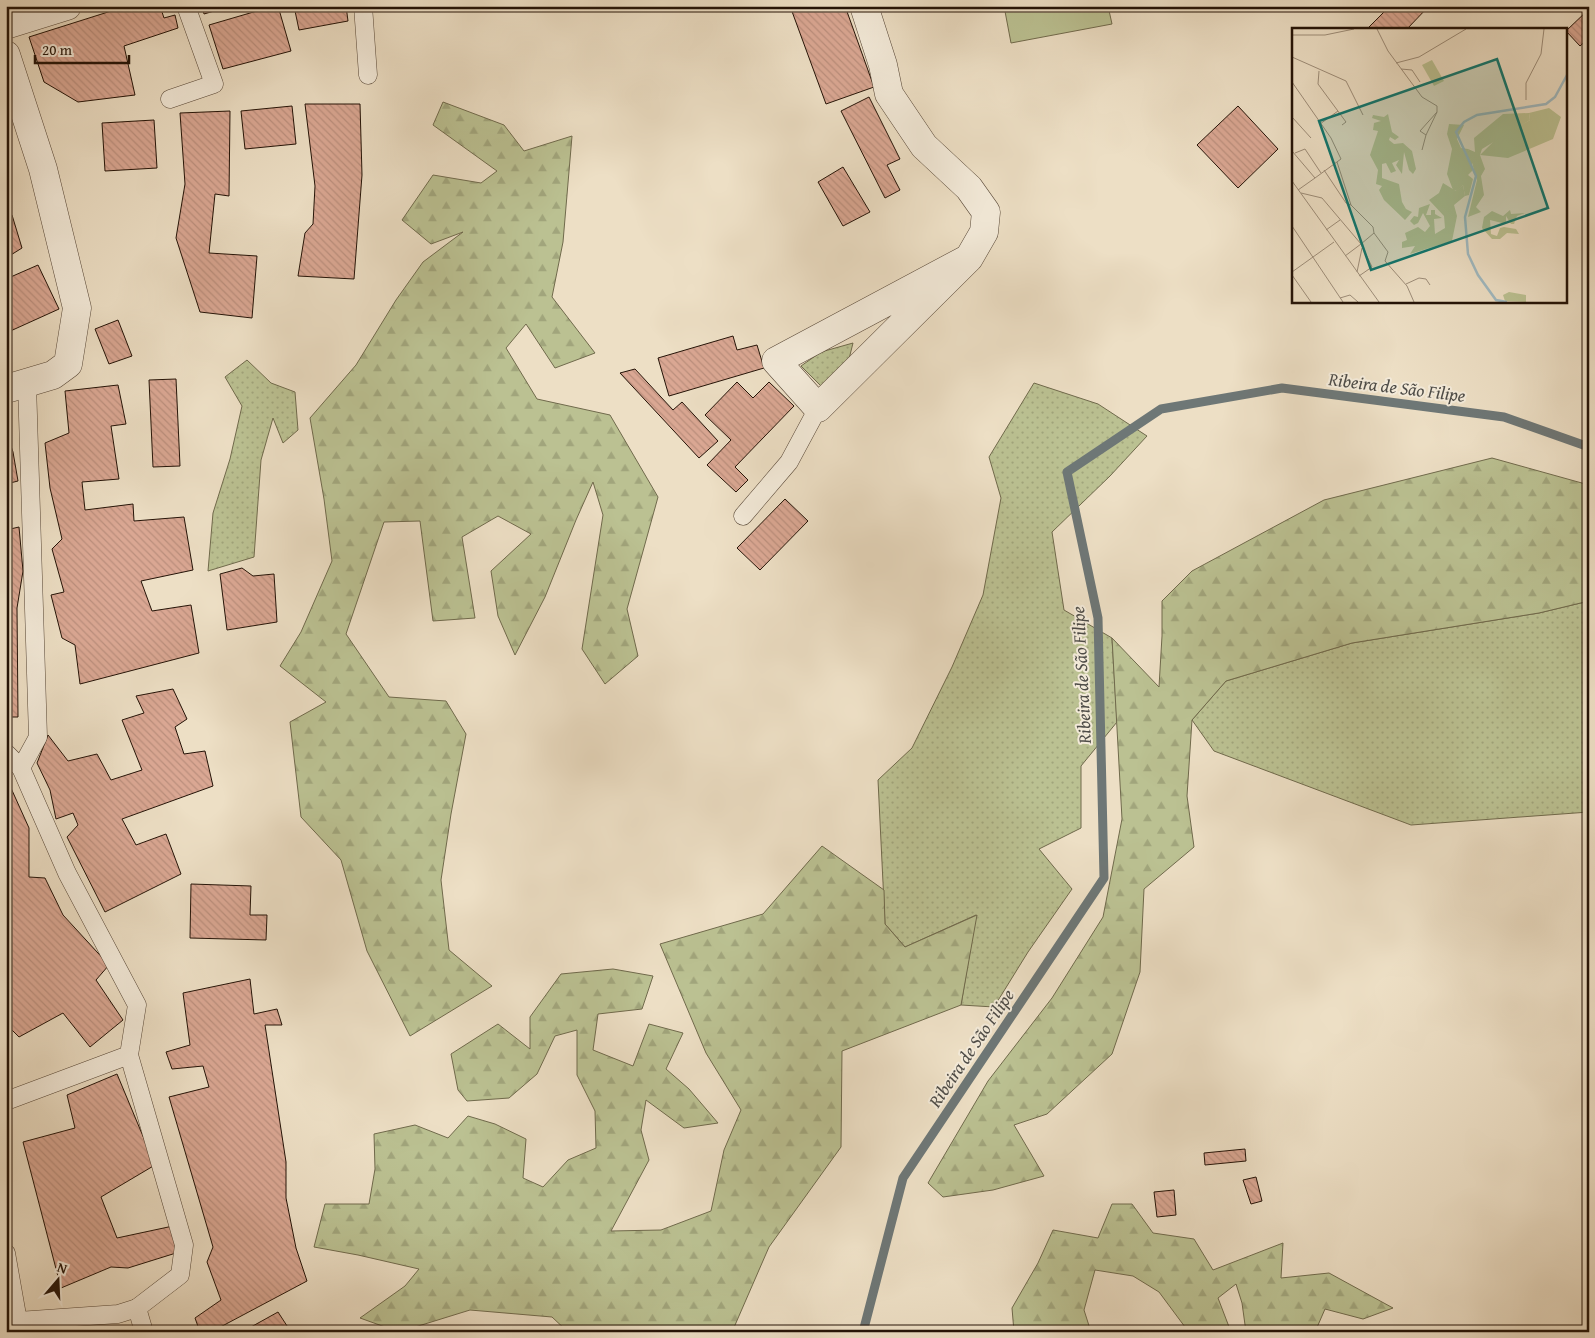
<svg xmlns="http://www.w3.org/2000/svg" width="1595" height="1338" font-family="'Gentium Book Plus',serif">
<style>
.grass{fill:url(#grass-dots);stroke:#706a4c}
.forest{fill:url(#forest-firs);stroke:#706a4c}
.pitch{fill:#bbc192;stroke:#706a4c}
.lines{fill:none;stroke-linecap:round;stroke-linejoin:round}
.stream{stroke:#6e7776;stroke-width:9}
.building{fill:url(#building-back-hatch);stroke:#241307}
.service-casing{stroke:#564636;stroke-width:19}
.minor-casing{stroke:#564636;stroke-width:29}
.service{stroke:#f3ead9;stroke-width:18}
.minor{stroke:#f3ead9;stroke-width:28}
.labels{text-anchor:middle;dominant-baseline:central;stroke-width:4;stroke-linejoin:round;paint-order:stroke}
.water-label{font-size:18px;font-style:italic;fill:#4f4d48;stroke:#f3ead9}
.inset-river{fill:none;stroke:#a0b9c0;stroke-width:2.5}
.inset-road{fill:none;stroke:#9d8d79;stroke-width:1}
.view{fill:#0f766e;fill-opacity:0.15;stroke:#0f766e;stroke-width:2.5}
.inset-edge{fill:none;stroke:#241307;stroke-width:2.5}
</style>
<defs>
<pattern id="grass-dots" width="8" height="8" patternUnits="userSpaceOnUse" patternTransform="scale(1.25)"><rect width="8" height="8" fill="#bbc192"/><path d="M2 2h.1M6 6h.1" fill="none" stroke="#a1a57c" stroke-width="1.8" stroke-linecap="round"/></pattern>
<pattern id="forest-firs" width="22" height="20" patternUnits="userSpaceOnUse" patternTransform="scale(1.25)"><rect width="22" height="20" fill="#bbc192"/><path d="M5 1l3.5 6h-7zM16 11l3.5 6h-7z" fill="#a1a57c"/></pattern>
<pattern id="building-back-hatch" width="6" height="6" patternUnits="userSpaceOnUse" patternTransform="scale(1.25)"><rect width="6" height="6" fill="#daa793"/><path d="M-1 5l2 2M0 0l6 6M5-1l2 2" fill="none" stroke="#bb8f7d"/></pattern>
</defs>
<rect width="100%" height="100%" fill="#eddfc5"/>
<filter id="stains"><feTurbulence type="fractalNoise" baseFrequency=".004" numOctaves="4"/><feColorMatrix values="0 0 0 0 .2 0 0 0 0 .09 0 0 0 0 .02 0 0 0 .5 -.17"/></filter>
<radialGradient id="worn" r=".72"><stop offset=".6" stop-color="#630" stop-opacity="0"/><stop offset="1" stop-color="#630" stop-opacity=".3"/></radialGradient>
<g class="grass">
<polygon points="853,343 848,363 823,388 801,366 821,352"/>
<polygon points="247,360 271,383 295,392 298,430 283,443 273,418 261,460 254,557 208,571 213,513 230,459 242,406 225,377"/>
<polygon points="1034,383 1098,404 1147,436 1110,476 1052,532 1064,610 1112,638 1117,722 1081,766 1081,828 1039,849 1072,889 1028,952 994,1007 961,1005 976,915 905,947 885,924 878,780 912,748 952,667 983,595 1001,498 989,457"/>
<polygon points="1589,601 1589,812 1411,825 1214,751 1192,720 1226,681 1352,643 1539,613"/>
</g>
<g class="forest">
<polygon points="443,102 504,125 524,151 572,136 563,242 552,297 595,353 555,368 526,324 506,348 537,399 610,415 658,497 627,609 638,656 605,684 582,649 603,515 593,482 576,520 545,597 515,655 498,616 491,571 531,534 498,516 462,537 475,618 433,621 420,521 384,522 346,634 389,697 446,701 466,734 451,814 441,880 449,950 492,986 410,1036 367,951 341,860 301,817 290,722 326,702 280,666 301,632 332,561 324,499 310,418 356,365 396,300 423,262 463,232 431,244 402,220 433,175 481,183 497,171 433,125"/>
<polygon points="1492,458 1589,485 1589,601 1539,613 1352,643 1226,681 1192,720 1187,796 1194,847 1144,889 1140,972 1112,1054 1047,1114 1014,1125 1044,1176 993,1190 943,1197 928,1183 988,1081 1052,998 1103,917 1122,819 1112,638 1159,687 1162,636 1162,601 1192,571 1324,500"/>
<polygon points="822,846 884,890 885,924 905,947 977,915 961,1005 842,1051 841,1147 769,1247 732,1332 568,1332 552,1317 470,1310 399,1332 360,1318 405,1286 419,1269 358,1255 314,1247 325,1204 369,1204 375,1169 374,1134 415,1125 448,1138 468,1116 495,1124 526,1139 523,1178 543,1187 568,1160 596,1148 595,1111 577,1075 577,1030 555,1036 537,1074 509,1098 467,1101 458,1090 451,1054 498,1024 530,1049 530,1017 561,974 613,969 653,976 642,1009 598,1014 593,1050 633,1066 649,1024 683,1033 666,1069 689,1089 718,1123 684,1128 646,1100 641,1130 649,1160 611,1231 661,1230 711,1211 724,1150 741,1110 706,1053 660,944 763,914"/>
<polygon points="1112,1204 1132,1204 1153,1233 1194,1239 1213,1270 1283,1243 1281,1278 1329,1273 1393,1308 1363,1319 1325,1309 1315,1332 1246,1332 1242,1303 1236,1284 1218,1298 1231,1332 1193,1332 1185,1327 1159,1292 1133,1276 1095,1270 1084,1310 1091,1332 1014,1332 1012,1308 1038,1263 1053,1230 1098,1238"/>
</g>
<polygon class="pitch" points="1004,6 1108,6 1112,24 1011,43"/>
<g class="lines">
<polyline class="stream" points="863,1332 903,1178 1104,878 1098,618 1067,472 1161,409 1282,388 1504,417 1589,447"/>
</g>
<g class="building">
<polygon points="127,6 160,6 164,18 175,15 178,28 124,46 135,95 78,102 44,82 29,37"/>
<polygon points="202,6 231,6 204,14"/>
<polygon points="274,6 278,6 291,51 223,69 209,25"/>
<polygon points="294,6 346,6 348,21 299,30"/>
<polygon points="790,6 845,6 874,87 826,104"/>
<polygon points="1390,6 1429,6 1407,29 1367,29"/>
<polygon points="1589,9 1589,38 1580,46 1566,31"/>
<polygon points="869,97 900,159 887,165 900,190 885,198 841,111"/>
<polygon points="305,104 360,104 362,175 354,279 298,276 305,233 313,224 315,186"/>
<polygon points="292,106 296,144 245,149 241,111"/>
<polygon points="1238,106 1278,149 1238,188 1197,145"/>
<polygon points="230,111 229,196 215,194 209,253 257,256 252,318 200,312 176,238 185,184 180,113"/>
<polygon points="154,120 157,168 105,171 102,123"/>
<polygon points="843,167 870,212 843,226 818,182"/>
<polygon points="6,189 11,199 6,201"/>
<polygon points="12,215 22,248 6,258 6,216"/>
<polygon points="38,265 59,309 6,333 6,279"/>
<polygon points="118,320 132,356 109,364 95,329"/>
<polygon points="733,336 737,350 757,345 764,368 669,396 658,358"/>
<polygon points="635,369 673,410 682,402 718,441 699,458 620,373"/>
<polygon points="176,379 180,466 153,467 149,380"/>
<polygon points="737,382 753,398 769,382 794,406 735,467 748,480 736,492 707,465 731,440 705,415"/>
<polygon points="118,385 126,424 111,426 119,479 82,482 85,510 133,504 134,521 184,517 193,570 141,581 152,611 191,605 199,653 80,684 75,645 62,638 51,595 64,592 52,549 62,539 50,488 45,443 69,433 65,391"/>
<polygon points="6,431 13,452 18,481 6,484"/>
<polygon points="785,499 808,521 760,570 737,548"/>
<polygon points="19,527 23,571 17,608 18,717 6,717 6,530"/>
<polygon points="242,568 253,576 274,574 277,622 227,630 220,574"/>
<polygon points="173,689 187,719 175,727 184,754 205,751 213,786 122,819 136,845 166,834 181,874 105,912 67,837 78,825 73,813 56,819 50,790 37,763 48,735 68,761 97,754 111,780 142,770 122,720 144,713 136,696"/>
<polygon points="6,777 29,828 29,877 45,878 63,915 109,965 96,980 123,1020 90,1047 63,1013 19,1037 6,1024"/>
<polygon points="191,884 251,886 250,915 267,915 266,940 190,938"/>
<polygon points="250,979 254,1014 277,1009 282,1025 265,1025 286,1162 286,1198 296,1248 307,1281 211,1332 200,1332 195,1318 221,1300 207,1262 213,1247 169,1097 209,1087 203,1066 172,1069 166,1052 190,1045 183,993"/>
<polygon points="117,1074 155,1165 101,1197 117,1238 173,1226 176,1253 128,1268 111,1267 61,1288 23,1142 75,1128 67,1095"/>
<polygon points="1245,1149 1246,1161 1205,1165 1204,1153"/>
<polygon points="1256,1177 1262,1201 1251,1204 1243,1180"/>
<polygon points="1174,1190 1176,1215 1157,1217 1154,1192"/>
<polygon points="278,1312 291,1332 242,1332"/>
</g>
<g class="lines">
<defs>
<g id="service">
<polyline points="363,6 368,75"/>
<polyline points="170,99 214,84 186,6"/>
<polyline points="743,516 789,462 818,408"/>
<polyline points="6,753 21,768"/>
<polyline points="129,1055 184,1245 180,1275 137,1308 144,1332"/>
<polyline points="6,1101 129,1055 137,1005 67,873 21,768 38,737 27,384"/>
<polyline points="6,1253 18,1321 6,1324"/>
<polyline points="18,1321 118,1314 137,1308"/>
</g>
<g id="minor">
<polyline points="864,6 883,65 889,94 924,146 969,188 986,212 984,232 969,258 818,408 776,361 969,258"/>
<polyline points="6,25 67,6"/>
<polyline points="6,55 43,169 77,308 68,364 53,375 6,389"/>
</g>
</defs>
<use href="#service" class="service-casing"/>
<use href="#minor" class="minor-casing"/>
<use href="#service" class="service"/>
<use href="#minor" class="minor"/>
</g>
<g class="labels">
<g class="water-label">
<text transform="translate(1397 387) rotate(7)">Ribeira de São Filipe</text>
<text transform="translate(1081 675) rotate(-93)">Ribeira de São Filipe</text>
<text transform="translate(971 1048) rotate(-56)">Ribeira de São Filipe</text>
</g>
</g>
<g transform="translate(1292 28)">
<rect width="275" height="275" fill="#eddfc5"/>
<path d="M257,80L269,89L261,111L216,130L188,127L203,112L238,92L237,85ZM157,96L172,97L165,111L169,120L176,121L180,130V143L176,147L181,151L177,167L173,168L171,157L165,163L161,162L155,146L160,121L155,106Z" fill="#bbc192"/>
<path d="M237,85L238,92L190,121L188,127L193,141L189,148L192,167L184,179L189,184L176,189L185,152L176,121L183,124L182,110L211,86ZM96,86L100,104L107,109L103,112L98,109L97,112L102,116L111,115L120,123L124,141L121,146L117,142L112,124L110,146L104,137L107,132L100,135L104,143L99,145L94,135L90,136V150L107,156L110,174L114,181L120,184L113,192L92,172L87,162L90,158L84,156L86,142L78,127L86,103L81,102L82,95L89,93L80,90L81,87L92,89ZM151,155L164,163L171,157L173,168L162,177L165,188L160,213L118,226L123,218L110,220V214L115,212L113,205L126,199L133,204L138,198L131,185L126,195L122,197L118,193L122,188L126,189L127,180L138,176L134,187H139V182H143V186L150,190L142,191L143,206L153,200L152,188L137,172L147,165ZM218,182L219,186L233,185L225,188L222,196H219L214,188V196L198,192L199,206L205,208L208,200L212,199L224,201L227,206L215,205L208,211H200L190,200L192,189L200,183L211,188ZM217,264L234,267V274L213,273L211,267Z" fill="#bbc192"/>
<path d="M140,32L152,53L142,58L130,37Z" fill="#bbc192"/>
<path class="inset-river" d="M215,274L204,272L186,247L176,226L173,189L184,148L164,104L172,94L185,87L254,76L263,69L275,47"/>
<path class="inset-road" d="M85,1L96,23L130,69L145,78V84L134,107L128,103L145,84M0,7H33L62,1M0,29L54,53L71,87M104,35L127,29L174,1M109,41L120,42L128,54M27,43L26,56L54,94L50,97M0,54L39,110L49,131L23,150L0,123M234,72V55L249,26L252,1M0,89L19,110M28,96L46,83M130,122L134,107M3,125L13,121L29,145M32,142L54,175L59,177M0,153L87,274M6,162L23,150M9,165L30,170L69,216L82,205L81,199L59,177L45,134M0,198L51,274M34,202L48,192M82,205L96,224L93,233L115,258L122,274M53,228L69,216L80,239L67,248M0,244L42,214M65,244L70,220M0,247L19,274M114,256L127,250L134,251L138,257M48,270L58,267L66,274"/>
<path class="view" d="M205,31L256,180L79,242L27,93Z"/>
<rect width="275" height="275" class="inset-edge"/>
</g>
<rect width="1595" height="1338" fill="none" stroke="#eddfc5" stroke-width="25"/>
<rect x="8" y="8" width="1580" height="1323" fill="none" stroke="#241307" stroke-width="2.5"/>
<rect x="12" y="12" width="1570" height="1313" fill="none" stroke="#241307"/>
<g transform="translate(58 1280) rotate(19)" stroke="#f3ead9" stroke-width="4" paint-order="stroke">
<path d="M0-4L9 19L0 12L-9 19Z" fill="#241307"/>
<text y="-8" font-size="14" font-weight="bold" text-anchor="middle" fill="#241307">N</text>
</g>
<path d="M35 55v8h94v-8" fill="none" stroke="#241307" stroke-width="2.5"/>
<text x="42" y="55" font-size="15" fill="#241307" stroke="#f3ead9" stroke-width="4" paint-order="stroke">20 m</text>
<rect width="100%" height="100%" filter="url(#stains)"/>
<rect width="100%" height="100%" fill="url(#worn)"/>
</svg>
